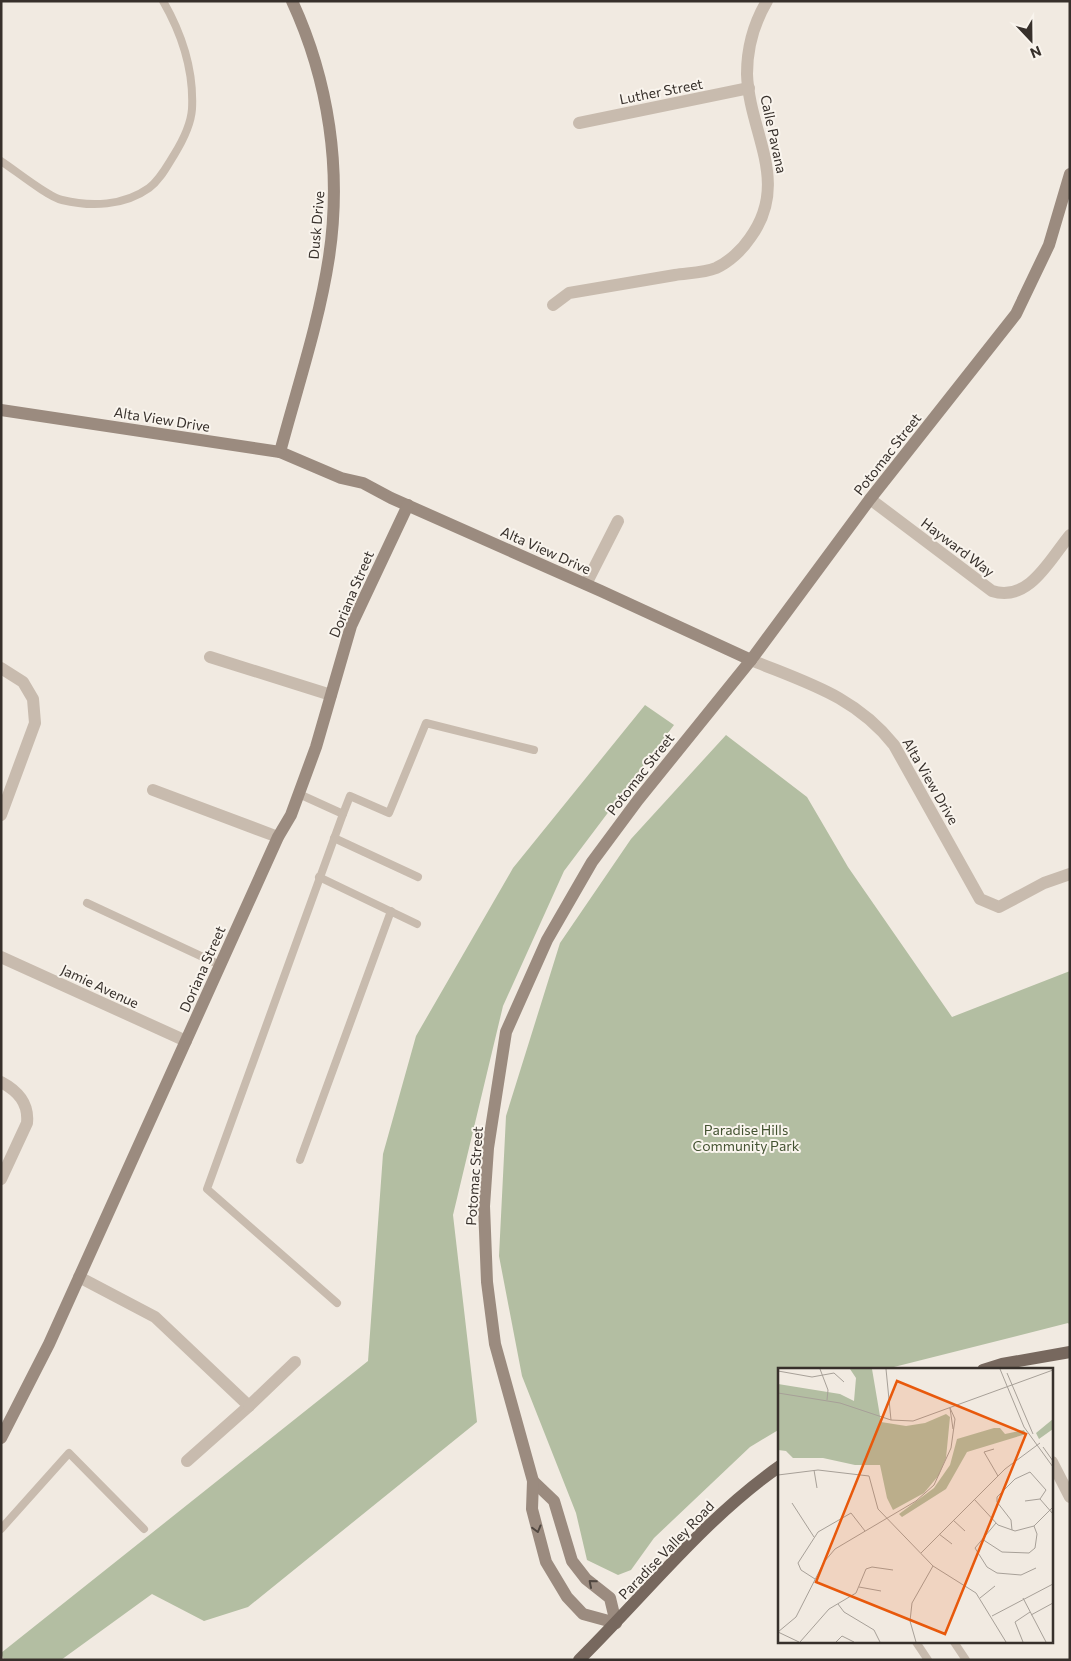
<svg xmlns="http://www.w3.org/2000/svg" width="1071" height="1661" font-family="Commissioner,sans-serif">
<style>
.green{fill:#b3bea2}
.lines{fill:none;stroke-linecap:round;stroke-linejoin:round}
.lane{stroke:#c8bbae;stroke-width:8}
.street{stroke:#c8bbae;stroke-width:12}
.secondary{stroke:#9b8b7f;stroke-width:12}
.primary{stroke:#77685e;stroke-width:12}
.oneway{stroke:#504740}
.labels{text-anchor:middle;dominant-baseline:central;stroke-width:4;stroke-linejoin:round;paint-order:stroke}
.street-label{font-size:14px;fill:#37302b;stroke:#f9f4ed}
.park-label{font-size:14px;fill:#445332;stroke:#f9f4ed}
.inset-road{fill:none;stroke:#a7a098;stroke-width:1}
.view{fill:#e8590c;fill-opacity:0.15;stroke:#e8590c;stroke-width:2.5}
.inset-edge{fill:none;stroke:#37302b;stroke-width:2.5}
</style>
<rect width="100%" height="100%" fill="#f1eae1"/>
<g class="green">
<polygon points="645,705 674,725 564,871 503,1006 453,1215 477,1422 248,1607 204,1621 152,1594 61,1660 4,1660 1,1653 368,1361 383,1154 416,1036 513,868"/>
<polygon points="726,735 807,797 848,867 952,1017 1070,971 1070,1325 1068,1323 882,1370 780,1370 780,1429 750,1447 654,1538 631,1570 618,1575 587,1560 576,1513 522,1376 499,1256 506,1116 560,943 631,839"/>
</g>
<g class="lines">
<g class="lane">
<path d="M1,161C15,170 48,197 62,200C91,207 124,206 149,188C160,180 167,166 174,155C182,142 191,124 192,109C194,70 182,34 163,1"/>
<polyline points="299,794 343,814 350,796 389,813 426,723 534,750"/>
<polyline points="334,838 418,877"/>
<polyline points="319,877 417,924"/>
<polyline points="87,903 220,965"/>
<polyline points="300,1160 391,911"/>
<polyline points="337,1303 207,1189 343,814"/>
<polyline points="1,1529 69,1453 144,1529"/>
<polyline points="916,1642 928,1660"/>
<polyline points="954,1642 966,1660"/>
</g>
<g class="street">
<polyline points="579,123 749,88"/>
<path d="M553,305L569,293C604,287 640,281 675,275C688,273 704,273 716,268C729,262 742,250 750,238C791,182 749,133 747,74C747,48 754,23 767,1"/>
<path d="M870,499L992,591C1029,603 1050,559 1070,535"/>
<polyline points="586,584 618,521"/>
<polyline points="210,657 331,695"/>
<path d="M751,660C807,683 855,696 894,745L980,899L999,907L1044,883L1070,874"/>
<polyline points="1,668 23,682 33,699 35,723 1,815"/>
<polyline points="153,790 278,837"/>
<polyline points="1,957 186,1041"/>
<path d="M1,1082C18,1091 29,1103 27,1123L1,1179"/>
<polyline points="79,1277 155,1317 249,1406 187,1461"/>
<polyline points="249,1406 295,1362"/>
<polyline points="1052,1462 1070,1497"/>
</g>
<g class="secondary">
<polyline points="1,410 280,452 341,478 363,483 391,498 601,591 751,660"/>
<path d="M280,452C297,388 319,323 329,257C342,170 329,81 292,1"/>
<polyline points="1,1438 49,1344 278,837 291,815 316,747 351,626 408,505"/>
<polyline points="533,1481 554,1501 572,1561 586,1579 610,1598 616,1623"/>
<polyline points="616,1623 583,1614 567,1597 546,1562 532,1509 533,1481 495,1344 487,1282 484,1206 488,1148 506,1032 547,940 592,862 638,800 751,660 870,499 1016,314 1049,245 1070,174"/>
</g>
<g class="primary">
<polyline points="983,1370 1002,1364 1070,1352"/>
<path d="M579,1660C645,1595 704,1519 780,1466"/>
</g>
</g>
<defs><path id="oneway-chevron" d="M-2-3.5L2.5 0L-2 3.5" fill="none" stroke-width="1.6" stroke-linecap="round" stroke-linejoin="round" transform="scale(1.25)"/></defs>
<g class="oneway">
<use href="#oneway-chevron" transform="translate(537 1529) rotate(75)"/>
<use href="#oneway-chevron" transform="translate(592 1583) rotate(-139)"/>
</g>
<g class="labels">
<g class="street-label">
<text transform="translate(661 91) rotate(-11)">Luther Street</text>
<text transform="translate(774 134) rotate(78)">Calle Pavana</text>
<text transform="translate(316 225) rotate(-85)">Dusk Drive</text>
<text transform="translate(162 419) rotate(9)">Alta View Drive</text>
<text transform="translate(887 454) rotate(-52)">Potomac Street</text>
<text transform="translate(958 547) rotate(37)">Hayward Way</text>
<text transform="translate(546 550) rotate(24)">Alta View Drive</text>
<text transform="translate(351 594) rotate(-67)">Doriana Street</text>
<text transform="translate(640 774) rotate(-52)">Potomac Street</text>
<text transform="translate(931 781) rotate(60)">Alta View Drive</text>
<text transform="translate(202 969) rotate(-66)">Doriana Street</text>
<text transform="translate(100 986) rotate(25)">Jamie Avenue</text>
<text transform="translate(474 1176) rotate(-86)">Potomac Street</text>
<text transform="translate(666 1550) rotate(-46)">Paradise Valley Road</text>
</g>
<g class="park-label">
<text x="746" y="1129">Paradise Hills<tspan x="746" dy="16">Community Park</tspan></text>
</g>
</g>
<g transform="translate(778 1368)">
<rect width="275" height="275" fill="#f1eae1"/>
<path d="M72,1H94L103,54L128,58L147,55L168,46L172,49L168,90L161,107L146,125L115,142L109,130L102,97H77L45,90H15L8,83L0,82V16L62,26L76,33L78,10ZM275,51V61L261,71L258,65ZM216,60H222L227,66L246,62L248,66L189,84L168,121L124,149L121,146L156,120L172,97L179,71Z" fill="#b3bea2"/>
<path class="inset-road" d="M42,1L50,22L49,32M108,1L113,52M222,1L246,59L275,99M0,3L34,9L56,5L66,14M229,5L255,66M0,25L62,35L113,52L135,53L275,2M172,40L175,61M265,79L275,93M216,81L206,84L220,108M36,102L39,120M0,107L40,102L91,108L100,141L155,198L198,225L228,274M196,131L220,157L237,163L256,158L275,139M262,131L275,146M247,133L262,131M14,135L36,169M175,152L187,163M218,155L197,180L209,199L219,205L243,207L258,200M234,162L233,152L219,134V129L237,111L252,104L268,122L262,131M161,166L174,176M204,171L224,184L251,185L257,180L259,166L256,158M143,185L227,101L262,75M37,211L23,202L20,195L40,164L73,145L87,163M81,219L103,223M202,230L217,218M245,230L268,274M60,236L66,244L96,262L102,274M253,247L275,235M214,248L275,216M0,264L18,249L46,194L57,181L138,133L156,117L173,80L177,51L172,40M0,264L21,274M22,274L51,241L78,225L88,201L94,199L115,202M58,274L64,268L76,274M138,274L132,253L134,235L155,198M245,274L237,254L252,244"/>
<path class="view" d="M119,13L248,66L167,266L38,214Z"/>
<rect width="275" height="275" class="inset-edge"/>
</g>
<rect width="1071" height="1661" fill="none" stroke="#37302b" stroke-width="5"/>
<g transform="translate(1031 40) rotate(158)" stroke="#f9f4ed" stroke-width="4" paint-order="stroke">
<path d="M0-4L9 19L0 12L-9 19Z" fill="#37302b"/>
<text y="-8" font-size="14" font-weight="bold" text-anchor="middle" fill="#37302b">N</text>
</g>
</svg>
